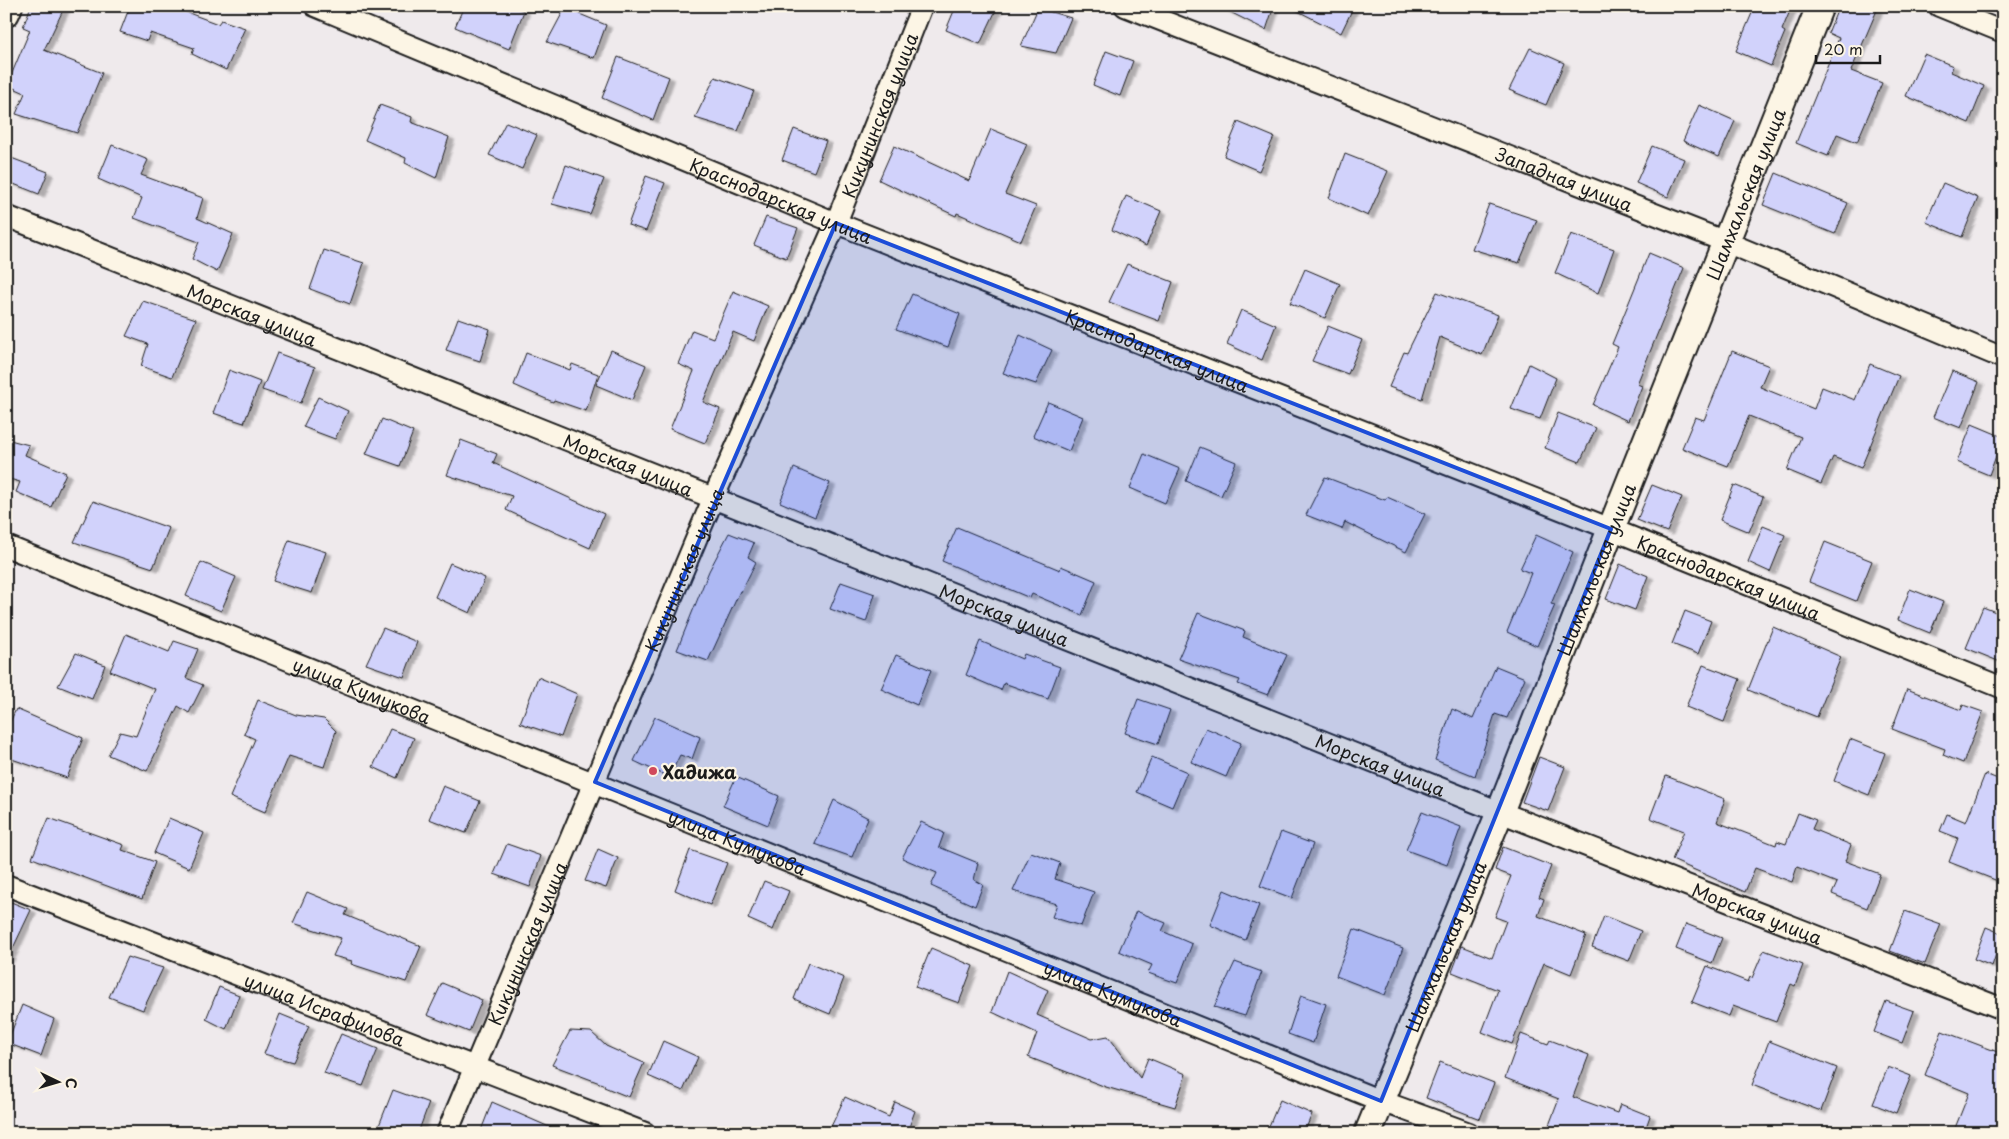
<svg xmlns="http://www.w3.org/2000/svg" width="2009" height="1139" font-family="'Playpen Sans',sans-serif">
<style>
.building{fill:#d1d2fb;stroke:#1c1c1c;filter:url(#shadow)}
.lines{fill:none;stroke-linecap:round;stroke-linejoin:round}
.minor-casing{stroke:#1c1c1c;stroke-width:24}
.tertiary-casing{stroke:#1c1c1c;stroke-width:30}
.minor{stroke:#fcf5e5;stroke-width:20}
.tertiary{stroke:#fcf5e5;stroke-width:26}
.marked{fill:#1d4ed8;fill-opacity:0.2;stroke:#1d4ed8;stroke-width:4;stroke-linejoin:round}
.poi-dot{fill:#d1495b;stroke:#fcf5e5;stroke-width:2}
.labels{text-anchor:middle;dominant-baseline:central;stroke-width:4.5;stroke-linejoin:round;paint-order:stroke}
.street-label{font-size:18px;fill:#1c1c1c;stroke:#fcf5e5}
.poi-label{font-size:18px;font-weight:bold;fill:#1c1c1c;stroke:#fcf5e5;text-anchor:start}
</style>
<defs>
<filter id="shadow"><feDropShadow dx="5.5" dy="3" stdDeviation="1" flood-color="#0004"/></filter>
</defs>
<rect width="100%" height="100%" fill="#efeaec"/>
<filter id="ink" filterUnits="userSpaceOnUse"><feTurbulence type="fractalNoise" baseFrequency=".02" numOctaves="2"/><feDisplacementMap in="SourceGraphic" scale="10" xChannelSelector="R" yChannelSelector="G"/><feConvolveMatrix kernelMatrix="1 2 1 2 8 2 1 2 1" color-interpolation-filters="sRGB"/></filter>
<g filter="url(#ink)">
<g class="building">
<polygon points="31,6 65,6 44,50 102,73 77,133 16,114 25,93 7,85 30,30 23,27"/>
<polygon points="130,6 170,6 218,24 221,20 245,28 226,70 192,54 194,48 150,33 147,41 120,32"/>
<polygon points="464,6 511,6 524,11 509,49 455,27"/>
<polygon points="956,6 998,6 980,44 946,30"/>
<polygon points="1218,6 1274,6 1266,30"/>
<polygon points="1288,6 1354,6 1341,33"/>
<polygon points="1755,6 1792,6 1782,30 1785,32 1771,66 1736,51"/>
<polygon points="1839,6 1867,6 1877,10 1851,71 1882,83 1857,142 1837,134 1828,156 1796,143 1839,38 1828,33"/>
<polygon points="565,8 606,25 594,58 547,42"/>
<polygon points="1038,8 1071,18 1056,53 1021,46"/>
<polygon points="1530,48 1564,63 1546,105 1509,90"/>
<polygon points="1106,51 1133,61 1120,96 1093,85"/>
<polygon points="1924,54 1953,66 1951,72 1984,86 1969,123 1906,96"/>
<polygon points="618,57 669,77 653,120 602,98"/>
<polygon points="715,77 754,91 738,131 695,118"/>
<polygon points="380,105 412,117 411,122 449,137 436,178 405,163 406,158 365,140"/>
<polygon points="1699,105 1735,121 1719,157 1683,141"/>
<polygon points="506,122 537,135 522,169 489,155"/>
<polygon points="1238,122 1274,137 1259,171 1224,156"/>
<polygon points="794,129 826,141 814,172 782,160"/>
<polygon points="991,129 1027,144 1005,194 1036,206 1021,241 957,213 956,216 879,180 894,146 969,181"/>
<polygon points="112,145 148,160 141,175 203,198 197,218 233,234 217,272 192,259 199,242 134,218 142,198 98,179"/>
<polygon points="1652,146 1684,159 1668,197 1636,183"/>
<polygon points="1345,154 1388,171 1368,216 1329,198"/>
<polygon points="6,156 48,172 39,194 6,181"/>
<polygon points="566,165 604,179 590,214 552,204"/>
<polygon points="1776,173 1848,203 1835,234 1763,205"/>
<polygon points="646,176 665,183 646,231 628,225"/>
<polygon points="1943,183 1978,198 1962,237 1926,222"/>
<polygon points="1126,196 1161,211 1146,246 1112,230"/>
<polygon points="1489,204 1537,220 1519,263 1472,249"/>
<polygon points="766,217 798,228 786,258 754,245"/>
<polygon points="1571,234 1614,249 1598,293 1555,273"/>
<polygon points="324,250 364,263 350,304 310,289"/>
<polygon points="1649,253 1684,268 1637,384 1642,386 1628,421 1593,405 1618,347 1612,344"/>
<polygon points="1127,264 1173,282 1159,321 1109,302"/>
<polygon points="1305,269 1340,284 1325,318 1290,303"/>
<polygon points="733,291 768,306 754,341 733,332 703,402 720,409 705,443 670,429 694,371 678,364 692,330 713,338"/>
<polygon points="1437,292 1498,315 1482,355 1440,337 1422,399 1389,387 1404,352 1407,353"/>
<polygon points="912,294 960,314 948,347 896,329"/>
<polygon points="143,301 196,319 172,377 141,366 148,344 126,336"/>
<polygon points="1241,310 1276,325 1262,360 1227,344"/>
<polygon points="458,318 490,329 480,361 446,350"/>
<polygon points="1328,326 1362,340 1348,374 1312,361"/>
<polygon points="1020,335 1052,350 1036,384 1003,373"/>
<polygon points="611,350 646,365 632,400 596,385"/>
<polygon points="1732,351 1769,366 1760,387 1814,409 1822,387 1855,400 1870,364 1899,376 1861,468 1833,457 1821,484 1787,470 1801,437 1749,416 1728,466 1682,448 1695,417 1704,420"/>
<polygon points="277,353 315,367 301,403 262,390"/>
<polygon points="526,353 570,370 572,364 598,374 586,411 554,400 553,402 514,385"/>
<polygon points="1529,364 1556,378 1540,419 1511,409"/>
<polygon points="229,370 260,382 244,423 213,413"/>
<polygon points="1952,371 1979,382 1961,428 1933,417"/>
<polygon points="318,397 348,411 335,439 303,427"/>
<polygon points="1048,402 1083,417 1069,451 1033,436"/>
<polygon points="1558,413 1596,428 1580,462 1545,448"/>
<polygon points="382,419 413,432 400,466 366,454"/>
<polygon points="1972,424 2003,437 1989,475 1957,462"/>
<polygon points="6,439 29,445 25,455 66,473 51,507 16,492 20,482 6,478"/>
<polygon points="461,440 497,454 493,463 604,514 590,548 506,510 512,496 447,475"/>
<polygon points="1200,447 1236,462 1221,496 1186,481"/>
<polygon points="1144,454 1180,469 1165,503 1130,488"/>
<polygon points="794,468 830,483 815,517 780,502"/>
<polygon points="1325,477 1385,500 1387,497 1425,514 1406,552 1345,522 1342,529 1306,515"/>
<polygon points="1652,485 1682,497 1667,532 1637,520"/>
<polygon points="1734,485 1763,497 1749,532 1720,520"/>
<polygon points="93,501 169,528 153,568 74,542"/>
<polygon points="1763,526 1785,535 1770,572 1748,562"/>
<polygon points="957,527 1060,570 1061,566 1096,581 1082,615 1032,594 1030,598 942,561"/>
<polygon points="729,533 754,543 748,557 756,562 741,592 740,591 708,661 677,650 709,571"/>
<polygon points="1536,535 1573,552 1551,604 1555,605 1537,646 1507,632 1531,573 1520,569"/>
<polygon points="289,540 326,552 312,593 273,581"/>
<polygon points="1825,542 1872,561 1856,601 1809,582"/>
<polygon points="201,562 236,577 221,611 186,596"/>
<polygon points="450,563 485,578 470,613 435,597"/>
<polygon points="1620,564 1648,576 1635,610 1606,599"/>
<polygon points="841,582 875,594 866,622 830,609"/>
<polygon points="1910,589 1943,602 1930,633 1898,620"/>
<polygon points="1983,607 2003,615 2003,663 1966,648"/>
<polygon points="1685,611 1711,621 1698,654 1672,644"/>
<polygon points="1198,613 1245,631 1243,637 1287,655 1268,695 1238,684 1240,680 1178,659"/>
<polygon points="1773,627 1841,657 1817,717 1748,690"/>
<polygon points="383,628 417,642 404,677 366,664"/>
<polygon points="126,634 169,652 174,641 198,649 186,678 203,685 189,713 178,706 147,771 108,755 120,732 136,736 155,689 110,671"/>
<polygon points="980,641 1022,659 1024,654 1060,667 1048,699 1004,683 1001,690 966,675"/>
<polygon points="76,653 105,665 92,699 58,686"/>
<polygon points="896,655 931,670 917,705 881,689"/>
<polygon points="1703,665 1740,679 1724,722 1686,707"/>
<polygon points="1496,666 1525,678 1507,718 1495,714 1475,776 1435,760 1452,709 1473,719"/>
<polygon points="538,677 577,694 561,737 520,723"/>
<polygon points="1907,689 1961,710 1963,705 1983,712 1963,763 1943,755 1945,749 1892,729"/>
<polygon points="1138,699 1170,710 1158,744 1125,733"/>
<polygon points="258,700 296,715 324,719 336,731 324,767 289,756 265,812 230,797 255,739 244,734"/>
<polygon points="16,709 83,738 67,778 6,757 6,731"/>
<polygon points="655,717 700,737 692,759 680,755 669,777 634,761"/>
<polygon points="1206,728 1241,743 1226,777 1191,762"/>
<polygon points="390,729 414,738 397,778 373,767"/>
<polygon points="1850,739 1885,753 1869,795 1834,781"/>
<polygon points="1152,757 1187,772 1172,807 1137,792"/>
<polygon points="1539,757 1565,767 1548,811 1522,802"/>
<polygon points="1985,774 2003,781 2003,883 1949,862 1958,838 1940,831 1947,814 1966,822"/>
<polygon points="1666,776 1725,799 1717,822 1776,845 1777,841 1786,844 1798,813 1816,820 1812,829 1851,845 1845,861 1880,874 1867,908 1832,894 1837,883 1797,867 1792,882 1755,868 1745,892 1672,860 1684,831 1650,818"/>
<polygon points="736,777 779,796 768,825 723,806"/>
<polygon points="443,786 480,801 466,833 429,819"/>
<polygon points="834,800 868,818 852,857 815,844"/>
<polygon points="1422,812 1461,827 1447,865 1406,850"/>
<polygon points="49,818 124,845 122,850 155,862 142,899 32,858"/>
<polygon points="169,818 204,833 189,868 154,853"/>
<polygon points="921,822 944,833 939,847 978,863 974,880 983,885 975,906 931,886 937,873 902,858"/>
<polygon points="1281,832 1313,844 1292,898 1260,886"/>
<polygon points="507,844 541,856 530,887 494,874"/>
<polygon points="1503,847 1551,866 1539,897 1544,899 1538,916 1586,935 1571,974 1544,963 1512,1044 1482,1032 1498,990 1452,972 1462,946 1492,958 1506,921 1495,917 1511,876 1495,870"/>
<polygon points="598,849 618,858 606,888 585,881"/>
<polygon points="690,850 727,863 710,905 675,890"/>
<polygon points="1031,852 1060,863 1055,879 1094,892 1081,926 1052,917 1057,904 1013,891"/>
<polygon points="764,881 789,891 773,930 748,919"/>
<polygon points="1224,890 1259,905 1245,940 1210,925"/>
<polygon points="307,892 348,909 345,915 421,946 406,982 351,964 352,961 333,956 341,938 293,923"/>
<polygon points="6,900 31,910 6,963"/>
<polygon points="1136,911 1166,923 1162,931 1192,944 1177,983 1148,973 1152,965 1119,951"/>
<polygon points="1905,911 1941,924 1925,964 1890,951"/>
<polygon points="1604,916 1641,931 1629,961 1592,947"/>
<polygon points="1686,924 1722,938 1712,963 1676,949"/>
<polygon points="1986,927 2003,934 1992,966 1974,959"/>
<polygon points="1354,929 1403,948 1385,995 1336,976"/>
<polygon points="931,948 973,966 959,1003 915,987"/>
<polygon points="1764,950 1803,965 1795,986 1791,984 1776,1022 1733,1006 1729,1016 1692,1002 1707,966 1748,982 1750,977 1752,978"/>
<polygon points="127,957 163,968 143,1010 109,997"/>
<polygon points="1235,962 1262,972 1245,1016 1214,1007"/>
<polygon points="808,963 844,978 830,1014 794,999"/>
<polygon points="1007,971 1048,990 1037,1015 1092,1039 1108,1036 1140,1078 1148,1058 1186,1074 1175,1107 1106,1087 1028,1057 1037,1033 992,1012"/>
<polygon points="442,983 482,1000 469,1032 427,1015"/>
<polygon points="219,987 239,995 226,1029 206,1019"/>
<polygon points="1301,995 1326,1004 1313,1043 1288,1034"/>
<polygon points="1886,1001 1914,1011 1902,1043 1874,1032"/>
<polygon points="22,1005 54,1019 41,1056 7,1043"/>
<polygon points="280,1014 309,1026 293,1062 264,1054"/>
<polygon points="570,1031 591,1032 606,1046 644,1063 629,1097 604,1087 605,1085 552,1065"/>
<polygon points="1942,1031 2003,1054 2003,1132 1987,1126 1985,1133 1953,1133 1969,1093 1925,1075"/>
<polygon points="341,1034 378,1049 363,1086 324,1073"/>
<polygon points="1521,1034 1548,1044 1550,1040 1589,1055 1573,1097 1617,1113 1620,1104 1650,1116 1644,1133 1546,1133 1559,1099 1505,1078"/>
<polygon points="663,1041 698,1057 683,1091 648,1076"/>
<polygon points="1769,1041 1837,1068 1821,1111 1752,1085"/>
<polygon points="1440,1062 1494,1083 1480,1119 1426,1098"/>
<polygon points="1888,1067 1911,1076 1896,1113 1873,1104"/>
<polygon points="393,1090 429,1103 418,1133 393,1133 378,1128"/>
<polygon points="845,1097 889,1117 895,1102 915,1111 909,1127 923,1133 828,1133"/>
<polygon points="1280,1100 1312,1114 1304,1133 1266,1133"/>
<polygon points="492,1102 563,1133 480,1133"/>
</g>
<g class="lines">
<defs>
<g id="minor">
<path id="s1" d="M315,6L836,223L1611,529L2003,688"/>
<path id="s2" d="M1125,6L1726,242L2003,358"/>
<polyline points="1939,6 2003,32"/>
<path id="s3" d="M6,216L1500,812L2003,1009"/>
<path id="s4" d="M6,546L1381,1101L1469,1133"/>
<path id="s5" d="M6,885L645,1133"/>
<path id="s6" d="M447,1133L713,499L836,223L922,6"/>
</g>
<g id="tertiary">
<polyline points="6,13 9,6"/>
<path id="s7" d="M1368,1133L1500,812L1611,529L1820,6"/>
</g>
</defs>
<use href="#minor" class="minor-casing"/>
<use href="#tertiary" class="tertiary-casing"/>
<use href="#minor" class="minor"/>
<use href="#tertiary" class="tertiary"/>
</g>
</g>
<path class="marked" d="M836,223L1611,529L1381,1101L595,782Z"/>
<circle class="poi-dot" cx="653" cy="771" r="5"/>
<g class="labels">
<g class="street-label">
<text stroke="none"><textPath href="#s6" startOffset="1106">Кикунинская улица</textPath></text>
<text stroke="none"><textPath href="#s2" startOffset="472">Западная улица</textPath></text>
<text stroke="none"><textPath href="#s7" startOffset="1012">Шамхальская улица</textPath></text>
<text stroke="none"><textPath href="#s1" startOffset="505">Краснодарская улица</textPath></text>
<text stroke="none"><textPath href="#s3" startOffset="265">Морская улица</textPath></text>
<text stroke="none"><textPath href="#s1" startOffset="910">Краснодарская улица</textPath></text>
<text stroke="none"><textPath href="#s3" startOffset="670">Морская улица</textPath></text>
<text stroke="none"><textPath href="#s6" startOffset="611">Кикунинская улица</textPath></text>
<text stroke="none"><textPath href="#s7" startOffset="608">Шамхальская улица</textPath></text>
<text stroke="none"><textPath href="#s1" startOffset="1525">Краснодарская улица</textPath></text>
<text stroke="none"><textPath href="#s3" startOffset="1075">Морская улица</textPath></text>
<text stroke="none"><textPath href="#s4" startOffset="384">улица Кумукова</textPath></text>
<text stroke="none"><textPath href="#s3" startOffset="1480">Морская улица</textPath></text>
<text stroke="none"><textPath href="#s4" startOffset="789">улица Кумукова</textPath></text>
<text stroke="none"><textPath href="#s3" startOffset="1885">Морская улица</textPath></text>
<text stroke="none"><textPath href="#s6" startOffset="206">Кикунинская улица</textPath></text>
<text stroke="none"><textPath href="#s7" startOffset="202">Шамхальская улица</textPath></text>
<text stroke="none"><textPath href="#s4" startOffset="1194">улица Кумукова</textPath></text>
<text stroke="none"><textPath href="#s5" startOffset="342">улица Исрафилова</textPath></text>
</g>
<g class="poi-label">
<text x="663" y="771">Хадижа</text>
</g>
</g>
<rect width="2009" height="1139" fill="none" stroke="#fcf5e5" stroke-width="25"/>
<rect x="12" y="12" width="1984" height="1114" fill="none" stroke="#1c1c1c" stroke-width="2" filter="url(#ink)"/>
<g transform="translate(58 1082) rotate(95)" stroke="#fcf5e5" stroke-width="4" paint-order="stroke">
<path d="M0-4L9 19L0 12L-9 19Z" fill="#1c1c1c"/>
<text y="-8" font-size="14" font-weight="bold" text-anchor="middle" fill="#1c1c1c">С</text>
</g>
<path d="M1816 55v8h64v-8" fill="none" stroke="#1c1c1c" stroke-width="2.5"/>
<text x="1824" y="55" font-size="15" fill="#1c1c1c" stroke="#fcf5e5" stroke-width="4" paint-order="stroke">20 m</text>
</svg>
